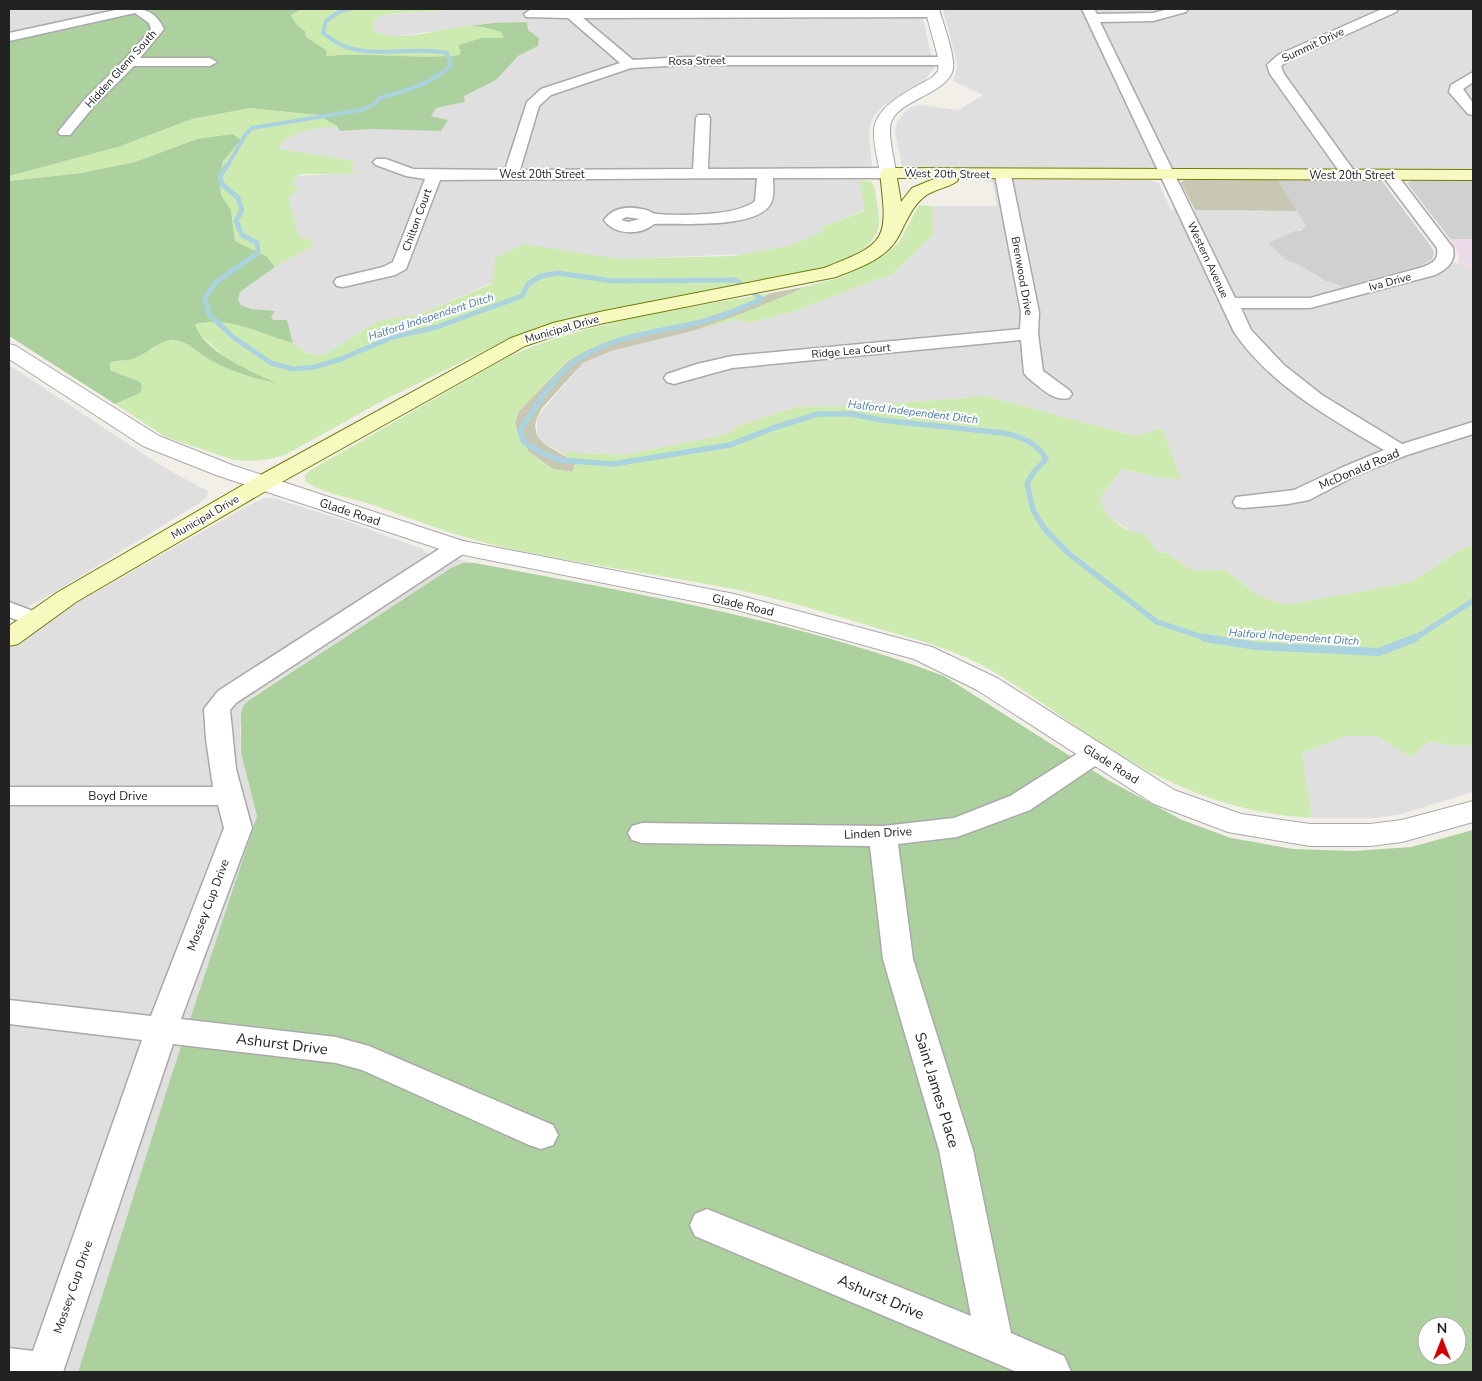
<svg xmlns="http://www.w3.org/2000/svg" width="1482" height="1381" font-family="'Nunito Sans',sans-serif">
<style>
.residential{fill:#e0dfdf}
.industrial{fill:#ebdbe8}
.religious{fill:#d0d0d0}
.construction{fill:#c7c7b4}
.grass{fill:#cdebb0}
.forest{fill:#add19e;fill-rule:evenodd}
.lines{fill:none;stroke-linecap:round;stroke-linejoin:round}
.stream-far3{stroke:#aad3df;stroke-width:4}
.stream-far2{stroke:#aad3df;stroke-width:5}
.stream-far1{stroke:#aad3df;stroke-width:5.5}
.stream{stroke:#aad3df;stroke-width:8}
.minor-casing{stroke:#a9a9a9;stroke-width:3}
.tertiary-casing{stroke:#a9a9a9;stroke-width:2}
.secondary-casing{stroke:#707d05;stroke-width:2}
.minor{fill:#fff;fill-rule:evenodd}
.tertiary{fill:#fff;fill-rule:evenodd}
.secondary{fill:#f7fabf;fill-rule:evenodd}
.labels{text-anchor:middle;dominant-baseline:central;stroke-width:4;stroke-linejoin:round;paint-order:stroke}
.far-street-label{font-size:11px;fill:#222;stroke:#fff}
.far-water-label{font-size:11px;font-style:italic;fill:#4a7aab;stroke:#fff}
.street-label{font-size:12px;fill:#222;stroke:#fff}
.near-street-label{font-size:15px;fill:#222;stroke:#fff}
</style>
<rect width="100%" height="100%" fill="#f2efe9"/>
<g class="residential">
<polygon points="9,9 121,9 9,33"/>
<polygon points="447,9 921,9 934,68 924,82 884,105 874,116 871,122 869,134 872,166 849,168 784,168 785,179 862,180 860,185 864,210 821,228 825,230 815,236 790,246 746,254 618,259 492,283 420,314 378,321 324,355 315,355 305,352 293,343 287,321 273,320 270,317 274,312 251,309 241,305 238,300 240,292 275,267 309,248 312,239 301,239 299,236 287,197 300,188 292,185 296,176 356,173 350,168 353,161 279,149 283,140 306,130 327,127 338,126 340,131 371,129 431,116 436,108 465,102 464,96 496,80 518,56 538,46 493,23 400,36 384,36 373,31 374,19 382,15 438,11"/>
<polygon points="943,9 1473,9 1473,170 1020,170 902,166 895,131 897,121 905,112 911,107 920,105 959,110 983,95 953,81 957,69 957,63"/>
<polygon points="983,180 1150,180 1159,183 1171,210 1297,211 1306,226 1304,229 1297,230 1268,243 1286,260 1299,265 1324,281 1337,284 1342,287 1420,266 1433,258 1460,264 1473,269 1473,545 1462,549 1411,582 1287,605 1267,599 1255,593 1225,570 1192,570 1167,553 1158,552 1145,534 1135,534 1112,519 1103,509 1100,501 1103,494 1122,469 1161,478 1162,428 1136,436 985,396 864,406 796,407 740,425 727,434 624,455 560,452 544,444 537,436 537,417 583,363 611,351 737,319 749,323 795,311 880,278 890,276 933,235 932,206 997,206 993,183"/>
<polygon points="9,365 163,467 208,491 207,497 201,502 53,593 9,617"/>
<polygon points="265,498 277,499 352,523 422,549 428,554 475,563 463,563 451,568 249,699 243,706 240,727 241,753 257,816 170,1080 78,1372 9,1372 9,649 66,609 249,505"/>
<polygon points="1346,736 1376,736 1411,757 1430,741 1454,746 1473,745 1473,792 1401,814 1376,818 1312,818 1302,753"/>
</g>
<polygon class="industrial" points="1450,239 1473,239 1473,269 1458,263 1459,255"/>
<g class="religious">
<polygon points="1278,180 1374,180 1382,181 1431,246 1434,253 1433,258 1420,266 1342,287 1337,284 1325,281 1299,265 1286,260 1268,243 1297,230 1300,231 1306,226"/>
<polygon points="1413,180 1473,180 1473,239 1450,239 1407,183"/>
</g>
<g class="construction">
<polygon points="1186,180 1278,180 1297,211 1195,210 1181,183 1182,181"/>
<polygon points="804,287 795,292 741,314 696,330 611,351 583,363 542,408 537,417 535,426 537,436 544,444 575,462 573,472 553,469 529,452 518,435 515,422 519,411 568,361 585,351 635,333 683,325 755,301 771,293"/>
</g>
<g class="grass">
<path d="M302,9H447L438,11L401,13L382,15L374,20L373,31C403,44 438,28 470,26C481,26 491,29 501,32L504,38H482L459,50L460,55C416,60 370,52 326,56L306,37L305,31L296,24L291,15Z"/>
<polygon points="250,108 318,115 338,126 306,130 283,140 279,149 354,161 351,170 356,173 371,174 302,174 296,176 292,185 300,188 288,197 299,236 301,239 312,239 313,242 309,248 275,267 266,256 235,241 231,210 221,195 220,177 223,161 240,141 197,139 135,162 81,173 9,181 9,176 118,147 192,119"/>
<path d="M862,180L870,181L874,185C876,197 879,211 879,223C877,250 841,261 820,269L614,308L544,325L488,349L384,400L285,455L270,459L255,461L234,460L166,437L115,404L140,393V382L110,370V363C117,361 122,361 129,360C144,357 154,342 170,340C188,338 201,356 215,362C234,371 252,378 273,382L231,362L198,333L195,323L218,320L235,323L293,343L305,352L315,355H324L378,321L420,314L492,284L495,258L524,244L618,259L732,256L790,246L824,231L820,228L864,211L860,185Z"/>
<polygon points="919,205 932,206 933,235 890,276 880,278 795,311 749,323 737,319 696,330 741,314 795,292 804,287 839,278 876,260 899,243"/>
<path d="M771,293L755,301L683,325L635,333L585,351L568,361L519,411L515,422L518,435L529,452L553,469L573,472L575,462L560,452L624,455L727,434L740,425L796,407L864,406L985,396L1136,436L1162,428L1181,479L1161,478L1122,469L1103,494L1100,501C1106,518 1127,534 1145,534L1158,552L1167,553L1192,570H1225L1255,593L1267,599L1287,605L1411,582L1462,549L1473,545V745L1454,746L1430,741L1411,757L1376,736H1346L1302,753L1312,818C1236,814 1169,787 1106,746C1066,721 1030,693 989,669C959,652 926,642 894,633C844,618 793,602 743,591C660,574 576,564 494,545C453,535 415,520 376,506C357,499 320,493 305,481V475L311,470L504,359C588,320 681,310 771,293Z"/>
</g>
<g class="forest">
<path d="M156,9H302L291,15L296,24L305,31L306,37L327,51L326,56C371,52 416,60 460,55L459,45L482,38H504L501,32L483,27L470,26L493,23L527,22L528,30L539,38L538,46L518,56L496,80L464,96L465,102L436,108L431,116L448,120L441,131L371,129L340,131L337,126L318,115L250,108L192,119L118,147L9,176V40L90,21Z"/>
<path d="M233,134L241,140L223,161L220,177L221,195L231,210L235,241L266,256L275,267L240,292L238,300L241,305L251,309L275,311L271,317L273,320H287L293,343C259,334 231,315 195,324C202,351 252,372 276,383C254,379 234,372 214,362C200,356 187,338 170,340C154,343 144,357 129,360C122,361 117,360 110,363V370L140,382L142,387L140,393L115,404L9,336V181L81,173L135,162L197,139Z"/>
<path d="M463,563H475C632,593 793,619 944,676L1108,780L1182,820L1231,838L1293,849L1354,851L1411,847L1473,830V1372H78L170,1080L257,816L241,753V714L243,706L249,700L451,568ZM1427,1326H1457V1356H1427Z"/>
</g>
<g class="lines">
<path class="stream-far3" d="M226,168L246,134L252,128L361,110L375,104L380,98C406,90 431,85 451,65L447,53C414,46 379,58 346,47C338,44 330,38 323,33L326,21L339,12L349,9"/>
<path class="stream-far2" d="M226,166L220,177L222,184L238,198L242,210L236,221L242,235L257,243L258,253L216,282L205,298L209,314L233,337L271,363L293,369L315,367L341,359L393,337L437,327L522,296L528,284L541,276L558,273L613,281L736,280L762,299C745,306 729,314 712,319C658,334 598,333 557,377"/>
<g class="stream-far1">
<path d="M558,376L543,395L520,431L524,442L538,451L559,460L613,464L730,445L773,428L818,414H852L880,420L1004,433C1021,437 1037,442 1046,459L1033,473L1027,484L1033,510L1044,528L1068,553L1157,622L1211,640"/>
<polyline points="1412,640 1473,601"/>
</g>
<polyline class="stream" points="1205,638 1256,646 1379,652 1415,638"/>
<defs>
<g id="minor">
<path d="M120,9C142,9 153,7 164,29L140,58H210L217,62L210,66H134L94,106L70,135H60L58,132L84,100L125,59L151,29L149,23L135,13L9,41V33Z"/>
<path d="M1082,9H1094L1097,14L1153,13L1169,9H1188L1186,12L1153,21L1100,22L1235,298H1310L1423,267C1433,263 1439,260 1437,248L1382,175L1385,172H1395L1453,248C1456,262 1447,269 1435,275L1310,308H1241L1251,330L1284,365L1322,395L1402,444L1473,422V434L1407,455L1357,475L1309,500L1288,504L1244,508L1236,507L1233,502L1236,497L1294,490L1343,467L1384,450C1330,418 1270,385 1234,332Z"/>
<polygon points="1382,9 1398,9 1396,12 1288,61 1281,66 1284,74 1357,175 1354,178 1344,178 1270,74 1267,65 1278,55"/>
<path d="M530,10H934L938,11L940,14L938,17L583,18L633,60L686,57H946L953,61L946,65H686L631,68L551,95L539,106L520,170L693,169L696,118L698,115H708L710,118L708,169L888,168L893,170L896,173L893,176L888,178H773C773,187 775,197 770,205C754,229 681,223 654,224C640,236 614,235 604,220C614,206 631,206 646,210C650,211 653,214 656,214C680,216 738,216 755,201L757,178L440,180L406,269L395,275L343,287L337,286L334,282L337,278L383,267L393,262L425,179L406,176L376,165L373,162L376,159H386L413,169L505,170L527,102L541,89L620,63L568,18L526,17L524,14ZM626,217L640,219L628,222L621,220Z"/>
<polygon points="1473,72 1473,82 1463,89 1473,103 1473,115 1468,114 1449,92 1451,85"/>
<path d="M1003,170L1008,172L1011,175L1039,312L1038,334L1043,371L1069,390L1072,394L1069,398C1053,402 1039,386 1027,377L1024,373L1021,340L732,368L674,384L667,382L664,378L667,374L697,364L732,356L1020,329L1021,312L995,175L998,172Z"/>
<polygon points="458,540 466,542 469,547 466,552 236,703 230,710 236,769 252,828 181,1019 336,1037 369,1046 553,1125 558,1135 553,1145 541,1149 529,1145 362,1070 336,1063 173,1044 63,1372 9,1372 9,1348 33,1351 142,1040 9,1024 9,1000 151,1016 224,828 218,805 9,805 9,787 213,787 206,739 204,709 218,691 450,542"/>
<polygon points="9,602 41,614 45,619 41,624 33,626 9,617"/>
<polygon points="1095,745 1104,748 1108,754 1104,760 1030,810 957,837 898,844 913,959 973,1150 1011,1333 1064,1356 1071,1372 1017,1372 695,1236 690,1225 695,1214 707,1209 971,1316 939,1150 883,959 870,846 642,843 632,840 628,833 632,826 642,823 883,826 954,818 1010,796 1086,748"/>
</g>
<g id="tertiary">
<path d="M925,9H939C943,24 955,54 953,69C948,93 902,99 892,120C886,131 895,160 896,173L894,177H882L880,173C878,159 873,144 874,130C876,104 913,89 933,77L938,71L939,61Z"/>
<polygon points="9,344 16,346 159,436 232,465 271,478 463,541 734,594 932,647 997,678 1174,790 1241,814 1310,824 1370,824 1402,820 1473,801 1473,822 1402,842 1370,846 1310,846 1228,832 1154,804 977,690 914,659 733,609 449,552 255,488 216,475 143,446 9,359"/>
</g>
<path id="secondary" d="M888,168L1473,170V180L956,178L958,180C952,187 933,189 924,197C911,207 905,225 897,239C884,260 858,268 836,277L604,323L566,332L525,346L271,488L76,602L18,644L9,646V626L58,592L255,478L511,338L553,323L604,311L824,268C888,243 888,240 880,173L882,169ZM897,178H936L912,188L901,202Z"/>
</defs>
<use href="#minor" class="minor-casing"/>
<use href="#tertiary" class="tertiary-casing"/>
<use href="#secondary" class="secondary-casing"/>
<use href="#minor" class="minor"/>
<use href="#tertiary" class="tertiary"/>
<use href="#secondary" class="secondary"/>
</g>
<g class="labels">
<g class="far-street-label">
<text transform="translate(1313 45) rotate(-25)">Summit Drive</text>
<text transform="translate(697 61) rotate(-1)">Rosa Street</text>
<text transform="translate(121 69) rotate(-48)">Hidden Glenn South</text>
<text x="542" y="174">West 20th Street</text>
<text transform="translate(947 174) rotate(1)">West 20th Street</text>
<text x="1352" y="175">West 20th Street</text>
<text transform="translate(417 220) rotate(-70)">Chilton Court</text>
<text transform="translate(1208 260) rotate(65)">Western Avenue</text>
<text transform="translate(1022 276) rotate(80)">Brenwood Drive</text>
<text transform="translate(1390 282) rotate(-15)">Iva Drive</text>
<text transform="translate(562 329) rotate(-16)">Municipal Drive</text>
<text transform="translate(851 351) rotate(-5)">Ridge Lea Court</text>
<text transform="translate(205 517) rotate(-30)">Municipal Drive</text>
</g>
<g class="far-water-label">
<text transform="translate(431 317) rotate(-18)">Halford Independent Ditch</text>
<text transform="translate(913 412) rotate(7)">Halford Independent Ditch</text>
<text transform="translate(1294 637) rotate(4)">Halford Independent Ditch</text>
</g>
<g class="street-label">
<text transform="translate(1359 469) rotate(-23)">McDonald Road</text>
<text transform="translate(350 512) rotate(18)">Glade Road</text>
<text transform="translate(743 605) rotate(13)">Glade Road</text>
<text transform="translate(1111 764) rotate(32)">Glade Road</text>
<text x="118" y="796">Boyd Drive</text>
<text transform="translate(878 833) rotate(-3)">Linden Drive</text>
<text transform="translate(208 905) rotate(-69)">Mossey Cup Drive</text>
<text transform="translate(73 1287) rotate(-71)">Mossey Cup Drive</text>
</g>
<g class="near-street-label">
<text transform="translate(282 1044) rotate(7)">Ashurst Drive</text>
<text transform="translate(937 1090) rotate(73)">Saint James Place</text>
<text transform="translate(881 1297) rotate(23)">Ashurst Drive</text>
</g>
</g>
<rect width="1482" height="1381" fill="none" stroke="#222222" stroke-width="20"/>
<g transform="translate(1442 1341)"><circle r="24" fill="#ffffff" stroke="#a7a7a7"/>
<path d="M0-4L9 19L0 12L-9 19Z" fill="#d40000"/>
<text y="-8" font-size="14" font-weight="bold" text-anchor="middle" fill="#222222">N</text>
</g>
</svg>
